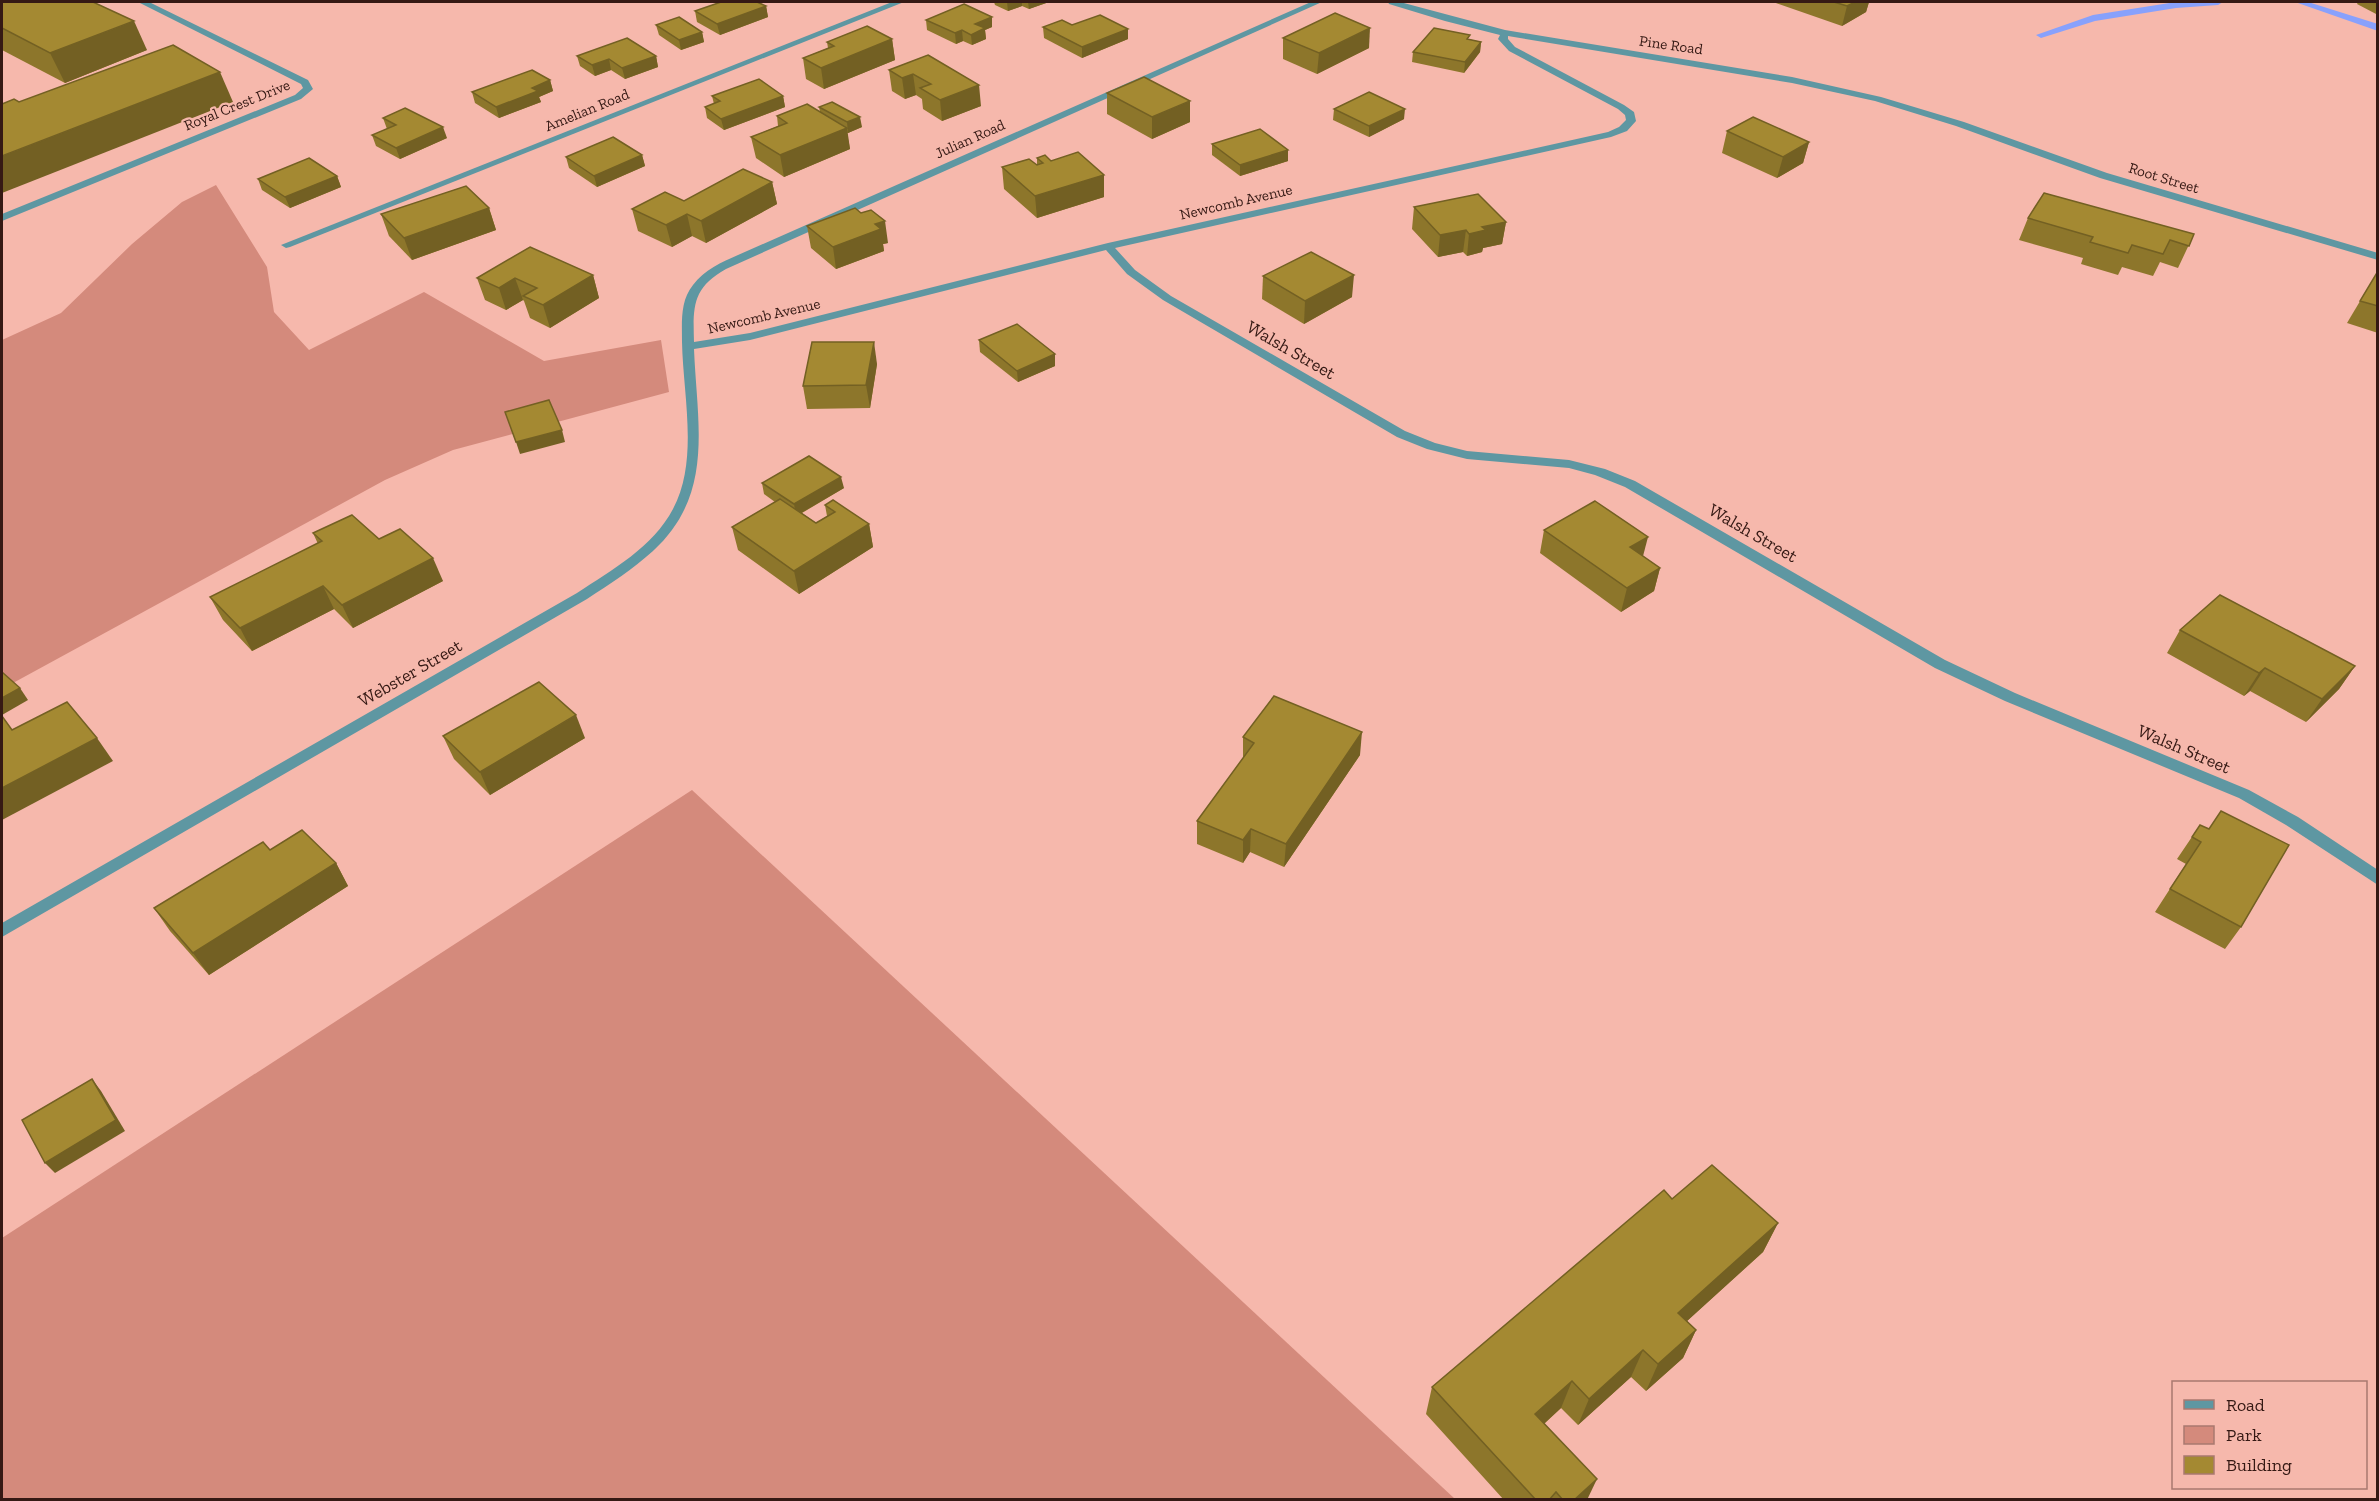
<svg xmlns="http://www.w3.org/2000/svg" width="2379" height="1501" font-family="'Zilla Slab',serif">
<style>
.green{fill:#d48a7c}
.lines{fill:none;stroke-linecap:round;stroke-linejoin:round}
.stream{fill:#88a1fc;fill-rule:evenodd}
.minor{fill:#5e97a2;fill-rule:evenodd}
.wall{fill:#8d762b}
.shaded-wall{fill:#736023}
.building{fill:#a48932;stroke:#736023;stroke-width:1.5}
.labels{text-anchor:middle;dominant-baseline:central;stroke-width:4.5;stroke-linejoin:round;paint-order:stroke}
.far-street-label{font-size:15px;fill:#351914;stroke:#f6b8ac}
.street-label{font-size:18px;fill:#351914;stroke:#f6b8ac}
</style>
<rect width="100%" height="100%" fill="#f6b8ac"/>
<g class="green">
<polygon points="216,185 267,267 274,312 309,350 424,292 544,361 661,340 669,392 453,450 385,480 2,689 2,340 61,313 132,244 182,202"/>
<polygon points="692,790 1455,1499 2,1499 2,1238"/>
</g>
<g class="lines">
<g class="stream">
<polygon points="2176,2 2223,2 2218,5 2176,8 2095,21 2041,38 2036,35 2093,15"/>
<polygon points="2295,2 2308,2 2378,24 2378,31"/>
</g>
<g class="minor">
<polygon points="138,2 149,2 308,80 313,89 301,99 2,221 2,214 295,95 303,88 301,84"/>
<polygon points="892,2 904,2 290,247 286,248 281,245"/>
<path d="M1311,2H1322L726,269C692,288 693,307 694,342L750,333L1108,243L1608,132L1619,127L1626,120L1625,115L1618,109L1509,51L1498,39L1500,35L1445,21L1389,4L1388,2H1400L1505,30L1792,77L1881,97L1964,122L2107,173L2378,253V260L2100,178L1956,126L1875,101L1792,83L1508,36V39L1515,47L1624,105L1634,112L1636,121L1627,131L1611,137L1115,248L1135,270L1171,296L1405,431L1435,443L1467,451L1569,460L1605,469L1635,481L1945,660L2015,693L2249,790L2298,817L2378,870V885L2286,825L2239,798L2005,701L1935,668L1625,487L1595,475L1569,468L1467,459L1427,449L1397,437L1163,300L1127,274L1106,250L750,340L694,349C697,424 715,494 653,551C633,569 610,584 587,599L2,937V923L577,593C612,570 653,547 673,509C699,460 683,395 682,342C682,322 680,301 693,285C704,270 722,262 738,255Z"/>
</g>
</g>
<g class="wall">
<polygon points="2,2 147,50 65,83 2,50"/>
<polygon points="994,2 1049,2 1029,9 1022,6 1008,11 995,5"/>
<polygon points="1773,2 1869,2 1866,12 1842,26"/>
<polygon points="2358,2 2378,2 2378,15 2357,4"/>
<polygon points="766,6 768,17 720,35 697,22 695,11"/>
<polygon points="926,20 992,27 985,30 986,39 972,45 963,41 956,44 927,30"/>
<polygon points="656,25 702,32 704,42 681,50 659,35"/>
<polygon points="1072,25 1128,29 1128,39 1082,58 1044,38 1043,27"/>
<polygon points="1283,38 1369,48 1317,74 1283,59"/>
<polygon points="892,39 895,60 824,89 806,79 803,58 828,48 827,42"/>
<polygon points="1469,39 1481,42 1480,52 1464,73 1412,62 1413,52"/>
<polygon points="928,55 981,106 942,121 923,109 922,99 916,95 905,99 892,91 889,70"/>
<polygon points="577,56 656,56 658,67 625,79 611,70 595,76 580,66"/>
<polygon points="550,80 553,91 539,97 541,102 499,118 475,103 472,92"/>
<polygon points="1107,93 1190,122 1152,139 1107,114"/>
<polygon points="712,96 783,96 785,107 724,130 707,118 705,107 714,104"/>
<polygon points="819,107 862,127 848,133 847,133 850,149 784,177 756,158 751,137 778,126 777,116 820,112"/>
<polygon points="1334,109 1404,119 1369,137 1333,120"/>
<polygon points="383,118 447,138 400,159 376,146 372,135 387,129"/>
<polygon points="1727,131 1809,142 1803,163 1777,178 1722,153"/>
<polygon points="1212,144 1288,161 1240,176 1212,155"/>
<polygon points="642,155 645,166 597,187 569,168 566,157"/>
<polygon points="1037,158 1051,161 1104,175 1104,197 1037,218 1004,189 1002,167 1037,165"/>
<polygon points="337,176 341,187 290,208 262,190 258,179"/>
<polygon points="772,182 777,204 706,243 692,236 672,247 638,231 632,209 684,201"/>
<polygon points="1414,207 1506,222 1502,244 1483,248 1482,252 1467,256 1463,252 1438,257 1412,229"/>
<polygon points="489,208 496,230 412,260 389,236 381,214"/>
<polygon points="2028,218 2194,234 2178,268 2160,262 2153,276 2122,267 2118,275 2081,264 2083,258 2019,240"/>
<polygon points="807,226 888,243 883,244 884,251 836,269 811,248"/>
<polygon points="2378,271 2378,333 2347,323"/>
<polygon points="593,275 599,298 550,328 530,318 524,301 523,300 506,310 485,300 477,278"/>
<polygon points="1263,276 1352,297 1304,324 1262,299"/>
<polygon points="979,340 1055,354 1055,366 1018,382 980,352"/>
<polygon points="877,364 870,408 807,409 803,386"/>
<polygon points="762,483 844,488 802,513 816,523 827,516 825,505 869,524 873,547 799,594 738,550 732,527 775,502 764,494"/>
<polygon points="1544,530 1643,556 1660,568 1654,591 1621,612 1540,553"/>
<polygon points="313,533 379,539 443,581 353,628 334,609 252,651 223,620 210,597 318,544"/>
<polygon points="2180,630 2355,666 2339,689 2306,722 2250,691 2244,696 2167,653"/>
<polygon points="443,736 585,738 490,795 454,759"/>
<polygon points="1243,737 1360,755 1284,867 1250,852 1243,863 1197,844 1197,821 1243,759"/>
<polygon points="2200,825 2241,927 2225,949 2155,912 2186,864 2177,859"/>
<polygon points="270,850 336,863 348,886 209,975 170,931 154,908"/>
<polygon points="1672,1199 1778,1223 1763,1252 1687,1321 1696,1330 1683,1358 1646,1391 1631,1377 1578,1425 1561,1408 1544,1424 1587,1500 1504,1500 1426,1414 1432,1387"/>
</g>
<g class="shaded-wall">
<polygon points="1007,2 1022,2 1022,6 1008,11"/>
<polygon points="1028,2 1049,2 1029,9"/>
<polygon points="1855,2 1869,2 1866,12 1842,26 1847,6"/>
<polygon points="766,6 768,17 720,35 717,24"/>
<polygon points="992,17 992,27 985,30 986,39 972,45 971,35 975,24"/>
<polygon points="134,21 147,50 65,83 50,53"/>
<polygon points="1370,28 1369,48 1317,74 1319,53"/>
<polygon points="1128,29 1128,39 1082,58 1082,47"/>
<polygon points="962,30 963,41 956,44 955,33"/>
<polygon points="702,32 704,42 681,50 679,40"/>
<polygon points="892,39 895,60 824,89 821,68"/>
<polygon points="1481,42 1480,52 1464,73 1465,62"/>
<polygon points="656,56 658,67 625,79 622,68"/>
<polygon points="609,59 611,70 595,76 592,65"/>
<polygon points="220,72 233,102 2,193 2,156"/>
<polygon points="913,74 916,95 905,99 902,78"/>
<polygon points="550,80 553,91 539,97 541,102 499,118 496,107 532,88"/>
<polygon points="979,85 981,106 942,121 940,100"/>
<polygon points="783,96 785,107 724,130 721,119"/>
<polygon points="1190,101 1190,122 1152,139 1152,117"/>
<polygon points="1405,109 1404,119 1369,137 1369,126"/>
<polygon points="860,117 862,127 848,133 847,122"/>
<polygon points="443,127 447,138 400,159 396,148"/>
<polygon points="847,128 850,149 784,177 780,155"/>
<polygon points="1809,142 1803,163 1777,178 1783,157"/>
<polygon points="1288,150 1288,161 1240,176 1240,165"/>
<polygon points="642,155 645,166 597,187 594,176"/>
<polygon points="1104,175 1104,197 1037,218 1035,196"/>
<polygon points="337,176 341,187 290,208 285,197"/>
<polygon points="772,182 777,204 706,243 701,221"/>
<polygon points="489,208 496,230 412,260 404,238"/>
<polygon points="687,214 692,236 672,247 666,225"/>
<polygon points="885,221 888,243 883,244 884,251 836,269 833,247 875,224"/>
<polygon points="1506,222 1502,244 1483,248 1482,252 1467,256 1469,234 1482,227"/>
<polygon points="1466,230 1463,252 1438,257 1440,235"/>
<polygon points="593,275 599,298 550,328 543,305"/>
<polygon points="1354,275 1352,297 1304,324 1305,301"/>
<polygon points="515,278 523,300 506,310 499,288"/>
<polygon points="874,342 877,364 870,408 866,385"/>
<polygon points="1055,354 1055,366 1018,382 1017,371"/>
<polygon points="562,430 565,442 520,454 516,442"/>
<polygon points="841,477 844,488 796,516 794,504"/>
<polygon points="869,524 873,547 799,594 794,571"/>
<polygon points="1648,537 1642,560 1630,547"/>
<polygon points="433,558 443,581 353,628 342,605"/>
<polygon points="1660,568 1654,591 1621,612 1627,588"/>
<polygon points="323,586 334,609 252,651 240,628"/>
<polygon points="2355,666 2339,689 2306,722 2322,699"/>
<polygon points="2265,668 2250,691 2244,696 2259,673"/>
<polygon points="20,688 28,700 2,715 2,698"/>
<polygon points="576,715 585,738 490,795 480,772"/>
<polygon points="1362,732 1360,755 1284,867 1286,844"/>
<polygon points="97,738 113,761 2,820 2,788"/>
<polygon points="1251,829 1250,852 1243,863 1243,840"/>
<polygon points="336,863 348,886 209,975 193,953"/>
<polygon points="92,1079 101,1091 125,1131 55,1173 45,1163"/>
<polygon points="1778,1223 1763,1252 1665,1341 1678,1313"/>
<polygon points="1696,1330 1683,1358 1646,1391 1658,1364"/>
<polygon points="1643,1350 1631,1377 1578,1425 1589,1399"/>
<polygon points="1572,1381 1561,1408 1525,1441 1535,1414"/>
<polygon points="1597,1479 1587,1500 1574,1500"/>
</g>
<g class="building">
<polygon points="2,2 93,2 134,21 50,53 2,28"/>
<polygon points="721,2 757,2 766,6 717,24 695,11"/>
<polygon points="1834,2 1855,2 1847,6"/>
<polygon points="964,4 992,17 975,24 985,28 971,35 962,30 955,33 926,20"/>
<polygon points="1335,13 1370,28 1319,53 1283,38"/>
<polygon points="1100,15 1128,29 1082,47 1043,27 1062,20 1072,25"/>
<polygon points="679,17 702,32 679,40 656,25"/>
<polygon points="867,26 892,39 821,68 803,58 834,46 827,42"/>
<polygon points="1434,28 1470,35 1467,39 1481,42 1465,62 1413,52"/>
<polygon points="627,38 656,56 622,68 609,59 592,65 577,56"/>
<polygon points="173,45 220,72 2,156 2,104 14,99 19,102"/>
<polygon points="928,55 979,85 940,100 920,88 931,84 913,74 902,78 889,70"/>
<polygon points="532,70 550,80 532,88 538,91 496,107 472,92"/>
<polygon points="1144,77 1190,101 1152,117 1107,93"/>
<polygon points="759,79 783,96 721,119 705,107 720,101 712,96"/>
<polygon points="1369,92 1405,109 1369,126 1334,109"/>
<polygon points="832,102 860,117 847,122 819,107"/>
<polygon points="807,104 847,128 780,155 751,137 787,123 777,116"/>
<polygon points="405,108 443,127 396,148 372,135 396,125 383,118"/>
<polygon points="1753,117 1809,142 1783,157 1727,131"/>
<polygon points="1260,129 1288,150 1240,165 1212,144"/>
<polygon points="613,137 642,155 594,176 566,157"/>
<polygon points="1078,152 1104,175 1035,196 1002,167 1029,159 1037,165 1043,163 1037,158 1045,155 1051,161"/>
<polygon points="309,158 337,176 285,197 258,179"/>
<polygon points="743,169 772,182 701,221 687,214 666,225 632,209 665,192 684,201"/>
<polygon points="466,186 489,208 404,238 381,214"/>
<polygon points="2044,193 2194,234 2189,246 2170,240 2163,254 2132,245 2128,253 2090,242 2093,237 2028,218"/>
<polygon points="1478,194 1506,222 1482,227 1486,230 1469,234 1466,230 1440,235 1414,207"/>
<polygon points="855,208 861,213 871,210 885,221 875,224 881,229 833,247 807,226"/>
<polygon points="530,247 593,275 543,305 523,296 537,288 515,278 499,288 477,278"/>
<polygon points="1311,252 1354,275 1305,301 1263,276"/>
<polygon points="2378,271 2378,306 2360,301"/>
<polygon points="1017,324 1055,354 1017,371 979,340"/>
<polygon points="812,342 874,342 866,385 803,386"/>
<polygon points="549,400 562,430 516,442 505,412"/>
<polygon points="809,456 841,477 794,504 762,483"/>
<polygon points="780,499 816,523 835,512 825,505 833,500 869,524 794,571 732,527"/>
<polygon points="1595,501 1648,537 1630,547 1660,568 1627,588 1544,530"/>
<polygon points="352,515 379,539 400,529 433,558 342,605 323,586 240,628 210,597 322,541 313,533"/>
<polygon points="2220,595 2355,666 2322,699 2265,668 2259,673 2180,630"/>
<polygon points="2,672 20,688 2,698"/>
<polygon points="539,682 576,715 480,772 443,736"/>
<polygon points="1274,696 1362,732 1286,844 1251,829 1243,840 1197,821 1254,743 1243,737"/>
<polygon points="67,702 97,738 2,788 2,716 12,730"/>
<polygon points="2221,811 2289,845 2241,927 2170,889 2201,842 2192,837 2200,825 2209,829"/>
<polygon points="302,830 336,863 193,953 154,908 263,842 270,850"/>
<polygon points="92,1079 116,1120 45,1163 22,1120"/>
<polygon points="1712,1165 1778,1223 1678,1313 1696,1330 1658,1364 1643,1350 1589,1399 1572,1381 1535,1414 1597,1479 1574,1500 1563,1500 1556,1492 1549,1500 1536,1500 1432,1387 1664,1190 1672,1199"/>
</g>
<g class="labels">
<g class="far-street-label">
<text transform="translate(1671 45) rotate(8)">Pine Road</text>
<text transform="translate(237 105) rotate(-22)">Royal Crest Drive</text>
<text transform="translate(587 110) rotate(-22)">Amelian Road</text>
<text transform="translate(970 139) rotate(-24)">Julian Road</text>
<text transform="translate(2164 178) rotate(17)">Root Street</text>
<text transform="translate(1236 202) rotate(-13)">Newcomb Avenue</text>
<text transform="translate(764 316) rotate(-13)">Newcomb Avenue</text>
</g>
<g class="street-label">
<text transform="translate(1291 350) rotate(30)">Walsh Street</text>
<text transform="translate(1753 533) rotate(30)">Walsh Street</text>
<text transform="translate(410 673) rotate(-30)">Webster Street</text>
<text transform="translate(2184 749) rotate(23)">Walsh Street</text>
</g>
</g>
<rect width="2379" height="1501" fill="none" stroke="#351914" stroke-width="6"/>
<rect x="2172" y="1381" width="195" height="108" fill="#f6b8ac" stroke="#a9786f" stroke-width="1.5"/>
<rect x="2184" y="1400" width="30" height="9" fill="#5e97a2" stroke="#a9786f" stroke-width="1.5"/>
<text x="2226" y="1411" font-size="18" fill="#351914">Road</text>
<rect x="2184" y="1426" width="30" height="18" fill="#d48a7c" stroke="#a9786f" stroke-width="1.5"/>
<text x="2226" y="1441" font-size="18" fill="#351914">Park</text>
<rect x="2184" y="1456" width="30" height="18" fill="#a48932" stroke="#a9786f" stroke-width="1.5"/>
<text x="2226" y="1471" font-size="18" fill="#351914">Building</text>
</svg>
